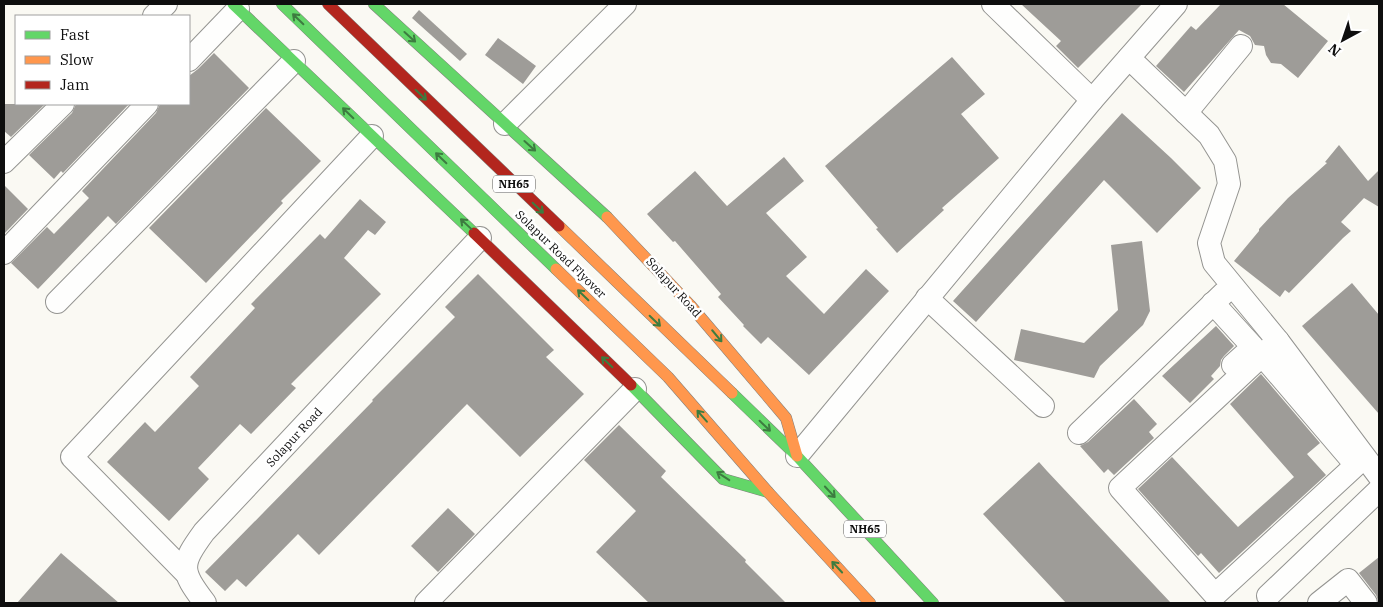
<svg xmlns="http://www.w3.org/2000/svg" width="1383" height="607" font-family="'IBM Plex Serif',serif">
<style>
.building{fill:#9e9c98}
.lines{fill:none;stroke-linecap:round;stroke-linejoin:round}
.street-casing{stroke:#949491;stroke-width:24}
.fast-casing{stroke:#82817e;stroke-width:12}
.slow-casing{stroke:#82817e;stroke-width:12}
.jam-casing{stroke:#82817e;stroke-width:12}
.street{stroke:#fefefd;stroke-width:22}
.fast{stroke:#63d668;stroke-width:11}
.slow{stroke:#ff974d;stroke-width:11}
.jam{stroke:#b3261e;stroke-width:11}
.oneway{stroke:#3d7c40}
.labels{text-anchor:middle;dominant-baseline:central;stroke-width:5;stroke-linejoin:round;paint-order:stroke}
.shield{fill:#fff;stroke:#565656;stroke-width:1}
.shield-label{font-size:11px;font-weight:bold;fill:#0e0e0e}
.street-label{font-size:12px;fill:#0e0e0e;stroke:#fff}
</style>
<rect width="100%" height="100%" fill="#faf9f3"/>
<g class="building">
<polygon points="1021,4 1142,4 1078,68 1056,46 1061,41"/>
<polygon points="1221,4 1283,4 1328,41 1298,78 1281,64 1271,63 1266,55 1264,46 1255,45 1250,36 1239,30 1184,92 1156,66 1191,26 1196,30"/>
<polygon points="419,10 467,54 460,61 412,18"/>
<polygon points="498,38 536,66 523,84 485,55"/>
<polygon points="214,53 249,88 116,224 108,216 38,289 11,263 47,227 54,234 89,198 82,191 156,113 160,104 189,104 189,76 198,69"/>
<polygon points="952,57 985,94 961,114 999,158 942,208 944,210 897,253 876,229 878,228 825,166"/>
<polygon points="4,104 45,104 11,137 4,131"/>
<polygon points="76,104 129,104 63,173 61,171 54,179 29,155 72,113"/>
<polygon points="266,108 321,161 281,201 283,203 206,283 149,228"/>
<polygon points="1122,113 1171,158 1201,188 1157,233 1104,180 976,322 953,301"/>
<polygon points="1339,145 1368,181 1379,170 1379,207 1364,198 1341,222 1351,231 1343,238 1289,293 1285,290 1280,297 1234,261 1259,231 1259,229 1288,198 1327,163 1325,162"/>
<polygon points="784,157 804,181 766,213 807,257 786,276 824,314 866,269 889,291 809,375 768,337 761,344 743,326 744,325 718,297 721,294 675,241 673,242 647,214 695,171 727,206"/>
<polygon points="4,185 28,209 4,234"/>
<polygon points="360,199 386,222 375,235 368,230 344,258 381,294 291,384 296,388 251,434 240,424 198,468 209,479 169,521 107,462 145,422 155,432 199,386 190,377 255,308 251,304 320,234 325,239"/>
<polygon points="1142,241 1150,311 1143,325 1100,366 1094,378 1014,360 1021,329 1084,343 1118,310 1111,245"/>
<polygon points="478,274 554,350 546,357 584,394 520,457 467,404 319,555 298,534 246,587 237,579 225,591 205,572 373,401 372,400 455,317 445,307"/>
<polygon points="1352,283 1379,315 1379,414 1302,326"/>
<polygon points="1216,326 1234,346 1224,356 1221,360 1220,366 1211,376 1214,379 1190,403 1162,376"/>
<polygon points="1261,374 1320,443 1307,454 1326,475 1219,573 1201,553 1198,556 1138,489 1172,457 1238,527 1294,477 1230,404"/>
<polygon points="1134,399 1157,424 1149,432 1154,438 1114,475 1108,469 1104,473 1080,446 1088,442"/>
<polygon points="619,425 666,471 661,477 746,560 745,562 786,603 649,603 596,552 636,511 584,460"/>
<polygon points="1039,462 1047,471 1171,603 1066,603 983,514"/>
<polygon points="448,508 475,534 438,572 411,546"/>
<polygon points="61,553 119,603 17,603"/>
<polygon points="1379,557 1379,603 1376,595 1359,573"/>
</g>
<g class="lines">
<defs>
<g id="street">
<polyline points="993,4 1092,100"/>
<polyline points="154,16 166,4"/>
<polyline points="1129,58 1209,135 1225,161 1229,184 1209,243 1214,263 1278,341 1379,476"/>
<polyline points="189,60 238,9"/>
<polyline points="1186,113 1241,46"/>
<polyline points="505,124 625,4"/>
<polyline points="4,162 63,104"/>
<polyline points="4,253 147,104"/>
<polyline points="927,298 1043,406"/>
<polyline points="57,302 294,61"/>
<polyline points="1213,303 1253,347 1233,365"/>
<polyline points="1262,355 1356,465 1215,595 1120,488 1271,347 1278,341"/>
<polyline points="1079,433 1224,293"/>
<polyline points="797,456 1092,100 1176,4"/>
<polyline points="185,572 72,457 372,136"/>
<polyline points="1268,596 1379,490"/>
<path d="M205,603C180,570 180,565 204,532L480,238"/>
<polyline points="426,603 635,389"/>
<polyline points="1319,603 1348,580 1366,603"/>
</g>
<g id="fast">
<polyline points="233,4 474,233"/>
<polyline points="282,4 556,269"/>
<polyline points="374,4 607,217"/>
<polyline points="631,385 723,479 768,492"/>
<polyline points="732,393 797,456 933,603"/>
</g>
<g id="slow">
<polyline points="607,217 690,305 786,418 797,456"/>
<polyline points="559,226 732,393"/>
<polyline points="556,269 668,377 768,492 870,603"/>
</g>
<g id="jam">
<polyline points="328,4 559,226"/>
<polyline points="474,233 631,385"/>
</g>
</defs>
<use href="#street" class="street-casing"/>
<use href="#fast" class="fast-casing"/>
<use href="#slow" class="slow-casing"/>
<use href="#jam" class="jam-casing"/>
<use href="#street" class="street"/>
<use href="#fast" class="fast"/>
<use href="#slow" class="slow"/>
<use href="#jam" class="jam"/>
</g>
<defs><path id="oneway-shaft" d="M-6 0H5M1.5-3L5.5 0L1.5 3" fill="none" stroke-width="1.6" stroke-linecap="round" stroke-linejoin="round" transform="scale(1.25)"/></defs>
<g class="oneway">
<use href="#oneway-shaft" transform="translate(298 19) rotate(-136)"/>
<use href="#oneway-shaft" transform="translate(410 37) rotate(42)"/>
<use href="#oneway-shaft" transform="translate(421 95) rotate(44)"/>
<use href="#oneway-shaft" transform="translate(348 113) rotate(-136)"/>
<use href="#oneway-shaft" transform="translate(530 146) rotate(42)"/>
<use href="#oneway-shaft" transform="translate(441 158) rotate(-136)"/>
<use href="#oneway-shaft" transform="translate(538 208) rotate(44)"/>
<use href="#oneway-shaft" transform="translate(466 224) rotate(-137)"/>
<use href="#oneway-shaft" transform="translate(583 295) rotate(-136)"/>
<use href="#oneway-shaft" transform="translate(655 321) rotate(44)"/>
<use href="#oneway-shaft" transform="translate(717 336) rotate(50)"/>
<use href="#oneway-shaft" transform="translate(607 362) rotate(-136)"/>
<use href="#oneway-shaft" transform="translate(702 416) rotate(-131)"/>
<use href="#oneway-shaft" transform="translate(765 426) rotate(44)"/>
<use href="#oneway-shaft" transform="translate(723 476) rotate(-147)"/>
<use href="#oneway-shaft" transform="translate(830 492) rotate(47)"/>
<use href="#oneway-shaft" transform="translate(837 567) rotate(-133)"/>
</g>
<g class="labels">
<g class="shield">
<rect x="493" y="175.5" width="42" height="17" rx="4"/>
<rect x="844" y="520.5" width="42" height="17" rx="4"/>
</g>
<g class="shield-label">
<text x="514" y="184">NH65</text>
<text x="865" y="529">NH65</text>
</g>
<g class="street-label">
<text transform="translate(561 254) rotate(44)">Solapur Road Flyover</text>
<text transform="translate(674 287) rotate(48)">Solapur Road</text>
<text transform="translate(294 437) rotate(-47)">Solapur Road</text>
</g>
</g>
<rect width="1383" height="607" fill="none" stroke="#0e0e0e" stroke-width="10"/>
<rect x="15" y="15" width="175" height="90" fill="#ffffff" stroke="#9f9f9f"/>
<rect x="25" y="31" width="25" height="8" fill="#63d668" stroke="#9f9f9f"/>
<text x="60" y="40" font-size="15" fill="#0e0e0e">Fast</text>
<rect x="25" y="56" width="25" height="8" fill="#ff974d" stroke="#9f9f9f"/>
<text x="60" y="65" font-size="15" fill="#0e0e0e">Slow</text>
<rect x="25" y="81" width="25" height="8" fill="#b3261e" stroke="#9f9f9f"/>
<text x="60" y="90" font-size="15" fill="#0e0e0e">Jam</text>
<g transform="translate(1343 40) rotate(220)" stroke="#ffffff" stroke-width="4" paint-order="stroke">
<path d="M0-4L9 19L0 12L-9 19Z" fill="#0e0e0e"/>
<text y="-8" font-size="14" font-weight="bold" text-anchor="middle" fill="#0e0e0e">N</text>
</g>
</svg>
